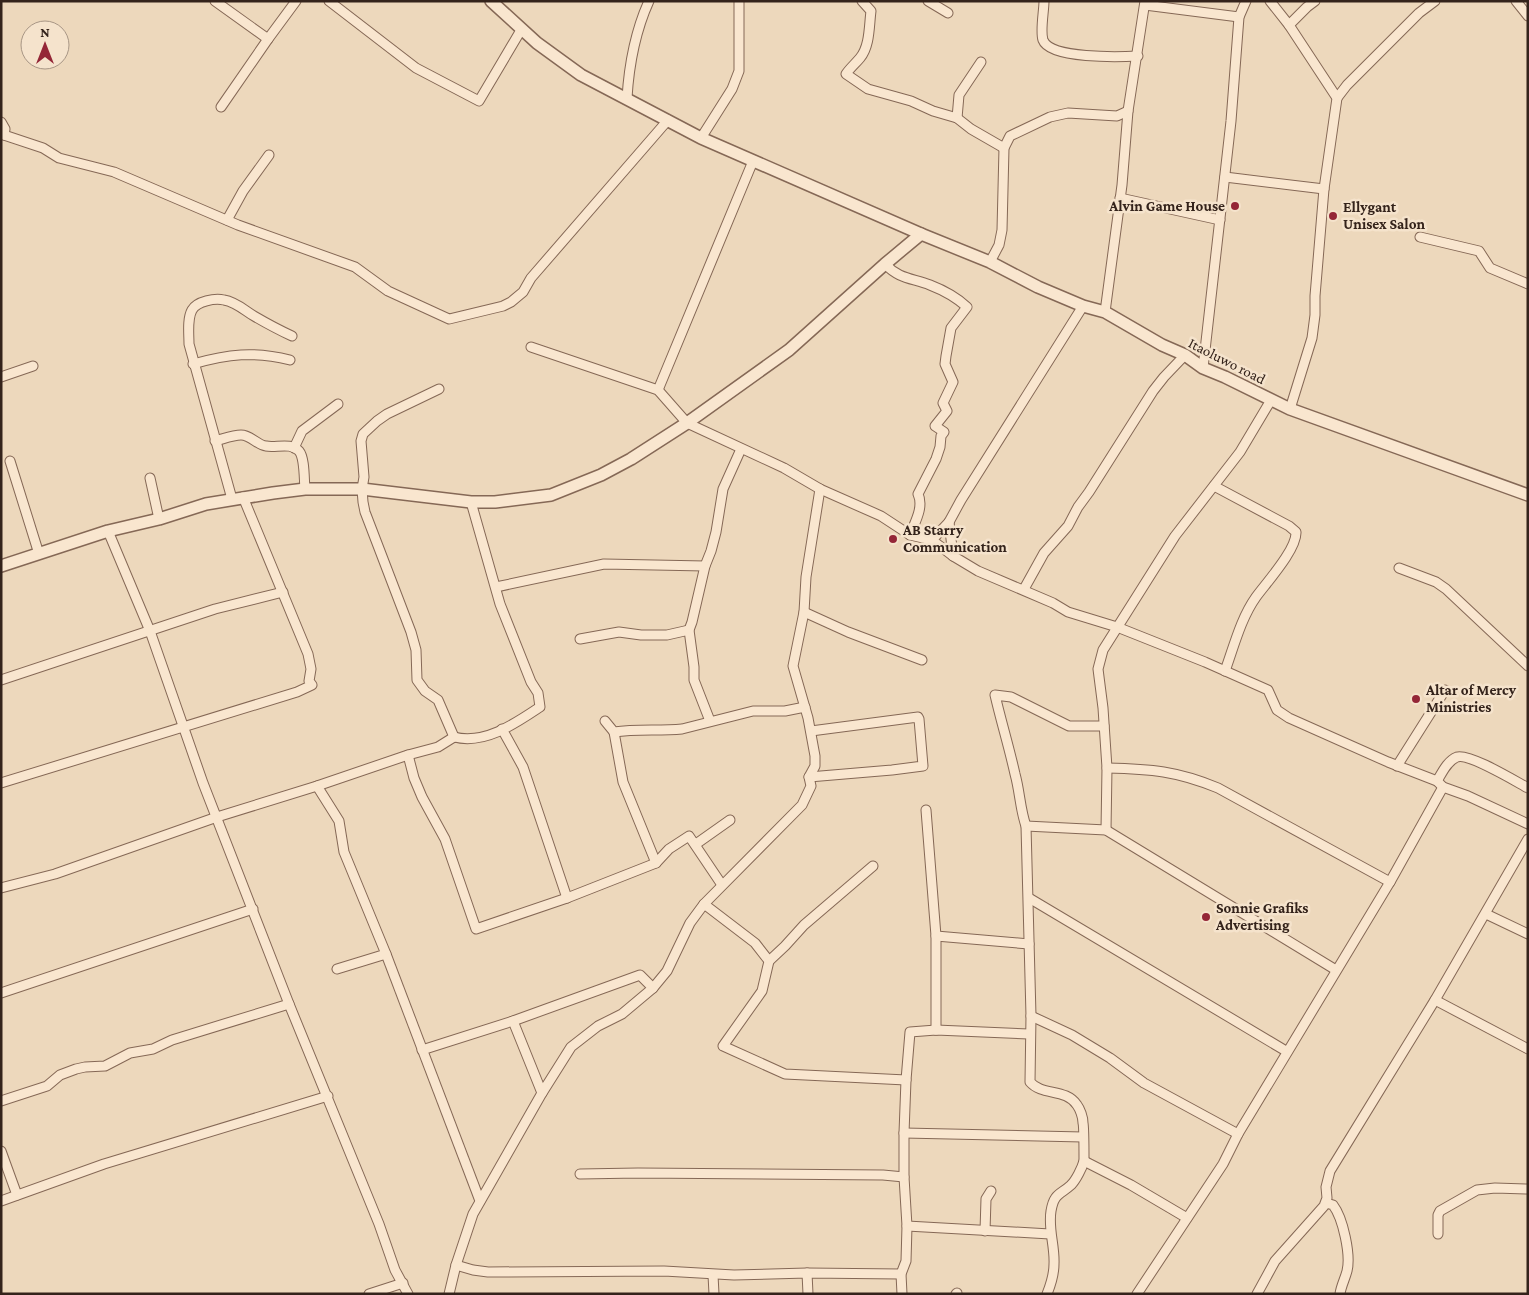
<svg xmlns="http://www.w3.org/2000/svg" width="1529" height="1295" font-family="'Crimson Pro',serif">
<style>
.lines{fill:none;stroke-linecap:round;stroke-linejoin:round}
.minor-casing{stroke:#856856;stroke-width:11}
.tertiary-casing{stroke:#856856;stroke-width:14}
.minor{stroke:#f9e6cf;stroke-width:9}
.tertiary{stroke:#f9e6cf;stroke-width:11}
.poi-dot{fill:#942637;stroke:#f5e3cc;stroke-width:2}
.labels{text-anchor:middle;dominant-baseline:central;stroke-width:5;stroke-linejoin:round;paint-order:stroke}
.poi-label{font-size:15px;font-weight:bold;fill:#34231b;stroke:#f5e3cc;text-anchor:start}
.street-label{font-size:15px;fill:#34231b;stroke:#f5e3cc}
</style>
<rect width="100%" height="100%" fill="#edd8bc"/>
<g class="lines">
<defs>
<g id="minor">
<polyline points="215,1 268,39"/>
<polyline points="329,1 416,68 479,101 521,30"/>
<path d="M862,1L871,11C869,26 870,46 860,58C855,64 850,68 846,74L868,89L911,101L933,111L957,118L971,129L1004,148"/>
<polyline points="928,1 948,13"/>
<path d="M1044,1C1044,11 1040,31 1043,40C1050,59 1119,57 1138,56"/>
<polyline points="1270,1 1289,25 1337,98 1324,189 1315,296 1315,315 1312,338 1290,409"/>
<polyline points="1516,1 1528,16"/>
<polyline points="1145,5 1239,17"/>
<polyline points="1289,25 1307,7 1315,1"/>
<path d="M627,98C629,65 635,32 649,1"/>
<polyline points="1337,98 1347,85 1419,13 1435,1"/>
<polyline points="221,107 268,39 296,1"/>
<polyline points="957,118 959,95 981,62"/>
<polyline points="1,122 5,129 4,135"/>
<polyline points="1,134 43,148 59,158 114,172 238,225 355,267 388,291 449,319 503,306 511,302 523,292 531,278 668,120"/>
<polyline points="701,138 732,89 739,71 739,1"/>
<polyline points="1225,177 1324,189"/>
<polyline points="1120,198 1220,220"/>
<polyline points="227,220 243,191 269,155"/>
<polyline points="1420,237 1479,251 1490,268 1528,284"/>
<polyline points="990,262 999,245 1002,230 1004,148 1010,136 1050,117 1068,113 1117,116 1128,111"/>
<path d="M885,264C899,279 912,278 930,285C943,290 956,297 967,307L951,328L946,356L945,364L953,382L943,403L947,411L935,426L944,432L941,436L940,447L936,459L918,494C924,507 915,522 910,535"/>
<polyline points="1105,312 1122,185 1128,111 1145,1"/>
<polyline points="531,347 658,390 687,423 784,468 820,489 881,516 910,535 932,540 953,556 978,571 1053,603 1068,612 1117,627 1205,662 1268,690 1277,710 1289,718 1388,762 1437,781 1443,787 1468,796 1528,824"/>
<path d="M193,364C228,354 254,351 290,360"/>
<polyline points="1203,368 1231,121 1239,17 1246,1"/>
<polyline points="1,377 33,366"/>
<polyline points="439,389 387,414 377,421 363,434 361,441 364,477 362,489 363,502 365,512 380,551 411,632 416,650 417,680 425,691 438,700 454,737"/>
<polyline points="658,390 753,161"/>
<path d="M215,441C223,439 233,435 241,435C251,435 257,445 266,446C276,448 291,442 299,451C305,458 304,481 305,489"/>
<polyline points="294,448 302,431 338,404"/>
<polyline points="10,461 39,554"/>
<polyline points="150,478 159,519"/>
<path d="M1214,486L1289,526L1296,532C1297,549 1267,582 1256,597C1241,618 1234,646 1225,671"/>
<path d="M232,499L189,344C189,334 187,319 192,310C197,301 215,298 224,300C236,302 244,310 254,316C266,323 279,330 292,336"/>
<polyline points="949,522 953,556"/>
<polyline points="108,531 150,631 203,783 289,1004 379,1224 395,1270 408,1294"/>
<polyline points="932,540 949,522 961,500 1083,306"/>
<polyline points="1399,568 1436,582 1446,589 1528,666"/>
<polyline points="496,587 604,564 705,566"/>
<polyline points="1024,589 1044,553 1068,526 1078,507 1089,492 1153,391 1164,377 1185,355"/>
<polyline points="804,612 848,632 922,660"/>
<polyline points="580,639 619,632 641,635 667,635 689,630"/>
<polyline points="1,680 215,609 283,592"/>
<path d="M605,721L614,732C637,729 659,731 682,729L753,711H785L805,707"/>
<polyline points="710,721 694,680 694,667 689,630 692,622 705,566 711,551 716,532 723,489 741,449"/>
<polyline points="502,729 523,767 567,898"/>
<polyline points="614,732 623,782 656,863"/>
<polyline points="408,755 414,778 422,797 445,839 476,929 567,898 656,863 669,849 689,836 722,885"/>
<polyline points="1397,766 1445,690"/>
<path d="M1107,768C1151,769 1177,771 1218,788L1390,882"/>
<polyline points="809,777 892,770 923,766 919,719 918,717 811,731"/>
<path d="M1437,781C1442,773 1447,761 1457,757C1469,753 1515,781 1528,788"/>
<polyline points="1,783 297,692 312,685 309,681 311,669 308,654 243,497"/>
<polyline points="317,786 339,821 344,852 386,954 337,969"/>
<polyline points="926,810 936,936 936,1030"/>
<polyline points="1026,826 1106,830 1336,970"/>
<polyline points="1106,830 1107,768 1103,708 1098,669 1103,650 1175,536 1240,452 1271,400"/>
<polyline points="696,844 730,820"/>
<path d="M1,888L55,874L217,817L317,786L408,755L438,747L454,737C485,745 516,723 540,707L538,693L531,682L500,604L471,502"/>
<polyline points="1029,898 1286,1051"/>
<polyline points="704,904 755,943 769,961 762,991 723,1046 785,1074 906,1080"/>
<polyline points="1486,914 1528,934"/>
<polyline points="936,936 1029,944"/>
<polyline points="386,954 480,1201"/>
<polyline points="769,961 785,946 804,925 873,866"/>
<polyline points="1,993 253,909"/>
<polyline points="1435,1000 1528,1049"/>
<polyline points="1031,1016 1072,1035 1110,1058 1144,1083 1238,1134"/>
<polyline points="513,1021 542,1093"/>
<polyline points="422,1050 513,1021 640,975 653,988"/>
<polyline points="1,1101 47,1086 60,1075 76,1069 85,1067 105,1066 130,1053 153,1049 172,1040 289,1004"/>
<polyline points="904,1133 1083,1137"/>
<polyline points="1,1151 17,1195"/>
<polyline points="1084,1161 1131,1185 1187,1218"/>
<polyline points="580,1174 638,1173 883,1175 904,1177"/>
<polyline points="1,1201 104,1164 328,1096"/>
<path d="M1326,1203L1333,1205C1343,1218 1351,1255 1347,1271C1345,1279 1341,1286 1340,1294"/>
<polyline points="907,1226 1050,1234"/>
<polyline points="985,1231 986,1199 991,1191"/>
<polyline points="1438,1234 1438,1215 1440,1211 1477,1190 1495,1188 1528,1189"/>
<polyline points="456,1265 473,1270 488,1272 664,1271 734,1275 807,1273 901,1274"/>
<polyline points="807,1273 808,1294"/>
<polyline points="713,1275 714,1294"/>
<polyline points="369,1294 403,1283"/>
<polyline points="449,1294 456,1265 473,1214 542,1093 571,1047 598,1026 622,1014 653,988 667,971 690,923 704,904 802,805 811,786 809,777 815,766 815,756 808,718 793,666 804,612 806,577 820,489"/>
<polyline points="902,1294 901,1274 906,1261 907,1226 904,1177 904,1133 906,1080 910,1032 936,1030 1029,1034"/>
<polyline points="956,1294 957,1293"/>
<path d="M1047,1294C1051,1284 1054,1275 1054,1264C1055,1246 1048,1229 1051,1211C1054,1193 1060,1195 1071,1185C1076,1180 1082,1168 1084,1161C1084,1158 1084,1127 1083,1123C1083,1117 1080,1109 1077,1105C1066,1088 1042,1096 1030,1082L1031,1016L1026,826C1020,809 1020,792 1015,774C1009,747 1001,721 995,695L1011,697L1069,726H1104"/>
<polyline points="1137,1294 1223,1164 1238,1134 1390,882 1443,787"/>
<polyline points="1257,1294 1275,1261 1324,1206 1327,1198 1326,1187 1330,1171 1435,1000 1528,839"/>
</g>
<g id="tertiary">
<polyline points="491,1 537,43 581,75 701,138 921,234 990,262 1038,287 1083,306 1105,312 1162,345 1185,355 1203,368 1225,377 1290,409 1528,495"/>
<polyline points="1,566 108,531 159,519 206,504 273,493 305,489 362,489 471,502 495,502 551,495 601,475 631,459 687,423 789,350 885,264 921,234"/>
</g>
</defs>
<use href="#minor" class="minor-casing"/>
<use href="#tertiary" class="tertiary-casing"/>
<use href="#minor" class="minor"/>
<use href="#tertiary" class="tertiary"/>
</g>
<g class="poi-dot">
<circle cx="1235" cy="206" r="5"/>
<circle cx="1333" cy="216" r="5"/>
<circle cx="893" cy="539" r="5"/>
<circle cx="1416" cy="699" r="5"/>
<circle cx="1206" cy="917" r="5"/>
</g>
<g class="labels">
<g class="poi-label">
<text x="1225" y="206" text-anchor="end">Alvin Game House</text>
<text x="1343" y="207">Ellygant<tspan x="1343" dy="17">Unisex Salon</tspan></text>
<text x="903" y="530">AB Starry<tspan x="903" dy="17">Communication</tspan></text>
<text x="1426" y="690">Altar of Mercy<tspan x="1426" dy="17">Ministries</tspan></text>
<text x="1216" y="908">Sonnie Grafiks<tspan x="1216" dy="17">Advertising</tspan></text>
</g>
<g class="street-label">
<text transform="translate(1227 361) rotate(27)">Itaoluwo road</text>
</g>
</g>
<rect width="1529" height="1295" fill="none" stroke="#34231b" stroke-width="5"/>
<g transform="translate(45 45)"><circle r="24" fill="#f5e3cc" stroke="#a89685"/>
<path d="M0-4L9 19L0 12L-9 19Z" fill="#942637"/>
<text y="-8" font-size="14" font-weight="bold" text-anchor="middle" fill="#34231b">N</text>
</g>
</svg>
